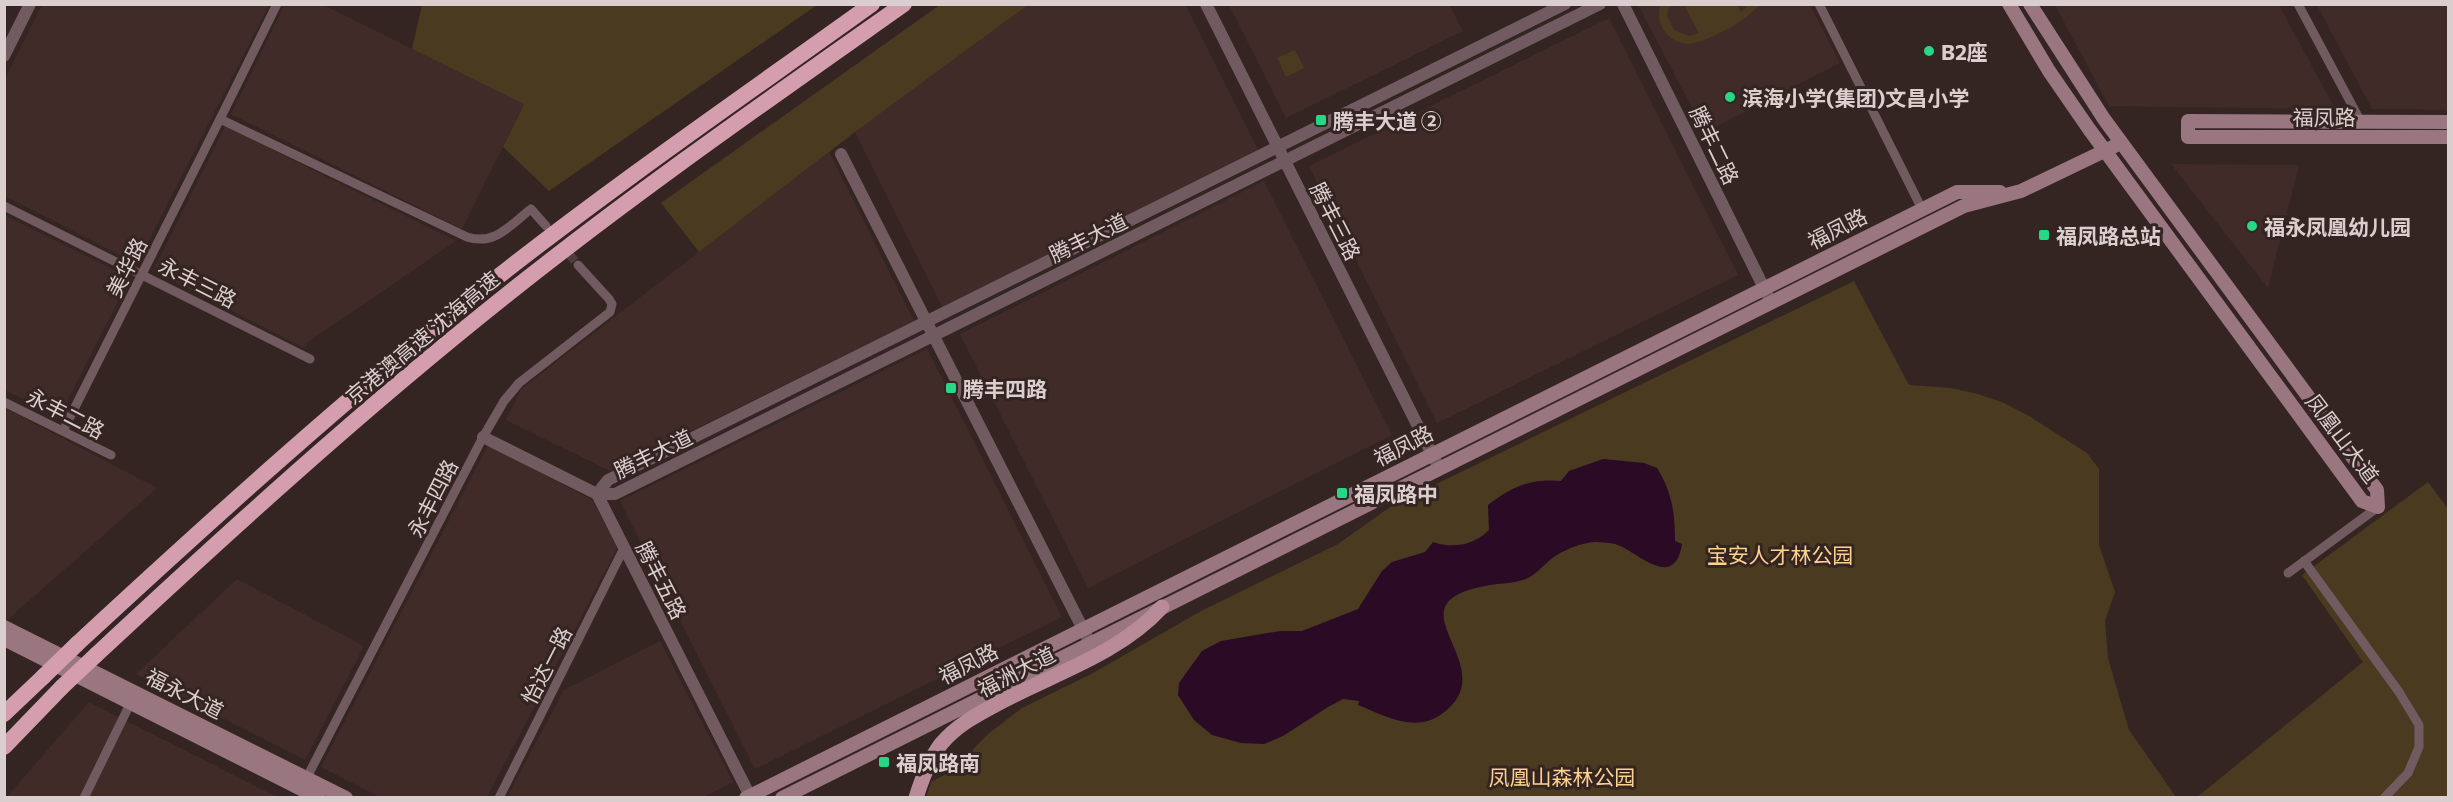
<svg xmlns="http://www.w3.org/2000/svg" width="2453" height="802" font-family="Commissioner,'Noto Sans SC',sans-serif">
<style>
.built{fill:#412b28}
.green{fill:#4a3a20}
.water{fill:#2a0a25}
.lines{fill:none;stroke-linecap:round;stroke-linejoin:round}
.minor-tunnel{stroke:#4d3e3d;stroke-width:9;stroke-dasharray:9 4.5;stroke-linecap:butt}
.minor{stroke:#715b61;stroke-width:9}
.tertiary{stroke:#715b61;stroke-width:12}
.secondary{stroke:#997680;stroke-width:14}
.primary{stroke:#b98b98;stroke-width:15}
.motorway{stroke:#d59eae;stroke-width:16}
.motorway-bridge{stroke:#d59eae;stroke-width:16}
.poi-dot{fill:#25d886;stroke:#342523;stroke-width:2}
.labels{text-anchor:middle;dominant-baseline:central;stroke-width:6;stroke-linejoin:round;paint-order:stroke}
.poi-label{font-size:21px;font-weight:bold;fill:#dacfce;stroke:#342523;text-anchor:start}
.street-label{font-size:21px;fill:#dacfce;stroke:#342523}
.park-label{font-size:21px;fill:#fcd18d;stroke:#342523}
</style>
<rect width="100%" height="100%" fill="#342523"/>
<g class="built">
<polygon points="285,4 323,5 524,104 462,229 231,114"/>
<polygon points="1185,4 1259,152 942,307 855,132 1028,5"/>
<polygon points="42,5 269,5 137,264 5,196 5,79"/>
<polygon points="1229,5 1449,5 1463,31 1286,118"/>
<polygon points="1638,5 1810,5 1840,63 1705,132"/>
<polygon points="2055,5 2279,5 2335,109 2109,106"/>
<polygon points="2317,5 2448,5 2448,110 2372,109"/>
<polygon points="1609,18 1738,275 1437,423 1309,166"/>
<polygon points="225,126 456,241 308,342 305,348 153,271"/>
<polygon points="829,152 914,321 610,471 506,420 521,389"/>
<polygon points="2171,164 2299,165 2268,288"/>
<polygon points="1264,181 1392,435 1088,588 960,334"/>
<polygon points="4,215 130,278 59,417 5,390"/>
<polygon points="927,349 1062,617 755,769 620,501"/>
<polygon points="5,408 157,488 7,620 4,619"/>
<polygon points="488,445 592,500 618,547 487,797 380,797 321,767"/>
<polygon points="237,579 364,646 305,760 136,674"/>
<polygon points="660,641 733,782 703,797 507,797 564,690"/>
<polygon points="89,702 277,797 6,798"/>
</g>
<g class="green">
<polygon points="941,4 1028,5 855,132 699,252 661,203"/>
<polygon points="422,5 422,4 817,5 549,191 503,147 524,104 412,49"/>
<path d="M1660,5H1669L1667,16L1674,30L1689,36L1699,33L1684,5H1737L1741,12L1749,5H1758C1751,19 1705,43 1689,44C1680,44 1670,39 1665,32C1659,24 1658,14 1660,5Z"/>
<polygon points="1295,50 1304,68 1286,77 1277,58"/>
<polygon points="1854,281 1909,385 1951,388 1978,394 2004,403 2029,416 2087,453 2099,469 2099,545 2115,592 2105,621 2108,658 2129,730 2176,797 926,798 931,782 952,771 988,734 1022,708 1093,673 1201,611 1338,544 1393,505"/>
<polygon points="2428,482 2448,509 2448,797 2196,798 2363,662 2302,575"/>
</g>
<path class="water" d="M1603,459L1644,463L1657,468C1672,492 1675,513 1675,541L1682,544C1674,593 1636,550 1615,544C1610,543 1603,542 1597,542C1582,542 1563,550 1551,559C1543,566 1535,575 1526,579C1513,584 1499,583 1485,586C1473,588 1453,593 1446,605C1431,631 1492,677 1443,713C1416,734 1385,716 1358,705L1359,701L1343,699L1328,707L1283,736L1264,744L1241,743L1212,735L1194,720L1178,695L1179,683L1202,651L1221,641L1280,631H1302L1358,609L1382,571L1392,562L1425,552L1433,542C1452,549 1475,545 1489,530L1488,505C1512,486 1532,478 1561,481L1569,471Z"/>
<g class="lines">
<polyline class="minor-tunnel" points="552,233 578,265"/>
<g class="minor">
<path d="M277,4L220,119L467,237C495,246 510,225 531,209L546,226"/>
<polyline points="1819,4 1922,209"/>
<polyline points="2298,4 2361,122"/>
<polyline points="4,206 310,359"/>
<polyline points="4,402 111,455"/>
<polyline points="63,431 220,119"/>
<polyline points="2304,561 2399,692 2419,725 2419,747 2408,773 2384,798"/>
<polyline points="2288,573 2378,507"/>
<polyline points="305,781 483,437 504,401 519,383 610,312 612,304 609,299 578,265"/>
<polyline points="84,798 130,704"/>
<polyline points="499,798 624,548"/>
</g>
<g class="tertiary">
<polyline points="1206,4 1436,462"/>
<polyline points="1623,4 1771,302"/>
<polyline points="4,56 30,4"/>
<polyline points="841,154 1087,637"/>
<polyline points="483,437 597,494 751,798"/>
<polyline points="597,494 615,494 1600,4"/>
<polyline points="597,494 608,480 1565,4"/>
</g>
<g class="secondary">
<polyline points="2009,4 2049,71 2089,129 2362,501 2378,507 2377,490 2104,119 2030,4"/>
<polyline points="2448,122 2188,121 2188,137 2448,137"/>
<polyline points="4,627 346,798"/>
<polyline points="4,639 319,798"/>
<polyline points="746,798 1957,192 2000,192"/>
<polyline points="782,798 1964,206 2021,191 2121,143"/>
</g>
<path class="primary" d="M916,798C922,778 929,760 941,744C956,726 976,715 997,704C1052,674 1118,655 1162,607"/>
<g class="motorway">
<path d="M77,644C211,520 347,397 490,283C614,185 744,96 872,4"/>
<path d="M96,655C228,532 362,410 504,297C633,194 768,100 904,4"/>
<polyline points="4,714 43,677"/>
<polyline points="4,747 62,687"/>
</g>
<g class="motorway-bridge">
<polyline points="43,677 77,644"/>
<polyline points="62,687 96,655"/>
</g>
</g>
<g class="poi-dot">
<circle cx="1929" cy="51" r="6"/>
<circle cx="1730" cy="97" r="6"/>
<rect x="1315" y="114" width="12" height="12" rx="3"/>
<circle cx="2252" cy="226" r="6"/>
<rect x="2038" y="229" width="12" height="12" rx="3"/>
<rect x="945" y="382" width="12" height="12" rx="3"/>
<rect x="1336" y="487" width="12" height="12" rx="3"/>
<rect x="878" y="756" width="12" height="12" rx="3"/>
</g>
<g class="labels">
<g class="poi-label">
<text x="1941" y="51">B2座</text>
<text x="1742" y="97">滨海小学(集团)文昌小学</text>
<text x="1333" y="120">腾丰大道 ②</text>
<text x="2264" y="226">福永凤凰幼儿园</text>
<text x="2056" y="235">福凤路总站</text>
<text x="963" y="388">腾丰四路</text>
<text x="1354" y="493">福凤路中</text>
<text x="896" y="762">福凤路南</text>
</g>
<g class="street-label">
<text x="2324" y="116">福凤路</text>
<text transform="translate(1715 145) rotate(64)">腾丰二路</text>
<text transform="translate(1336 221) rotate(63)">腾丰三路</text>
<text transform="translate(1837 228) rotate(-27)">福凤路</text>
<text transform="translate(1088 237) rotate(-26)">腾丰大道</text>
<text transform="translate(126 267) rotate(-63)">美华路</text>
<text transform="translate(198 282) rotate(27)">永丰三路</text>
<text transform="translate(422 337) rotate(-40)">京港澳高速 沈海高速</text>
<text transform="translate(66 413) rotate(27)">永丰二路</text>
<text transform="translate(2343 438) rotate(53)">凤凰山大道</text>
<text transform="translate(1403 445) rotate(-27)">福凤路</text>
<text transform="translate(653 453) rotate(-26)">腾丰大道</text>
<text transform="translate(432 498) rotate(-63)">永丰四路</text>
<text transform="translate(662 580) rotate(63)">腾丰五路</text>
<text transform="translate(968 663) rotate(-27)">福凤路</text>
<text transform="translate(546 665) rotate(-63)">怡达一路</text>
<text transform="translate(1016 671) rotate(-27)">福洲大道</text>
<text transform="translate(185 693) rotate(27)">福永大道</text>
</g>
<g class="park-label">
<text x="1780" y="554">宝安人才林公园</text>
<text x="1562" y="776">凤凰山森林公园</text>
</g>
</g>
<rect width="2453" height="802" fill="none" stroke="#dacfce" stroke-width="12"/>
</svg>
